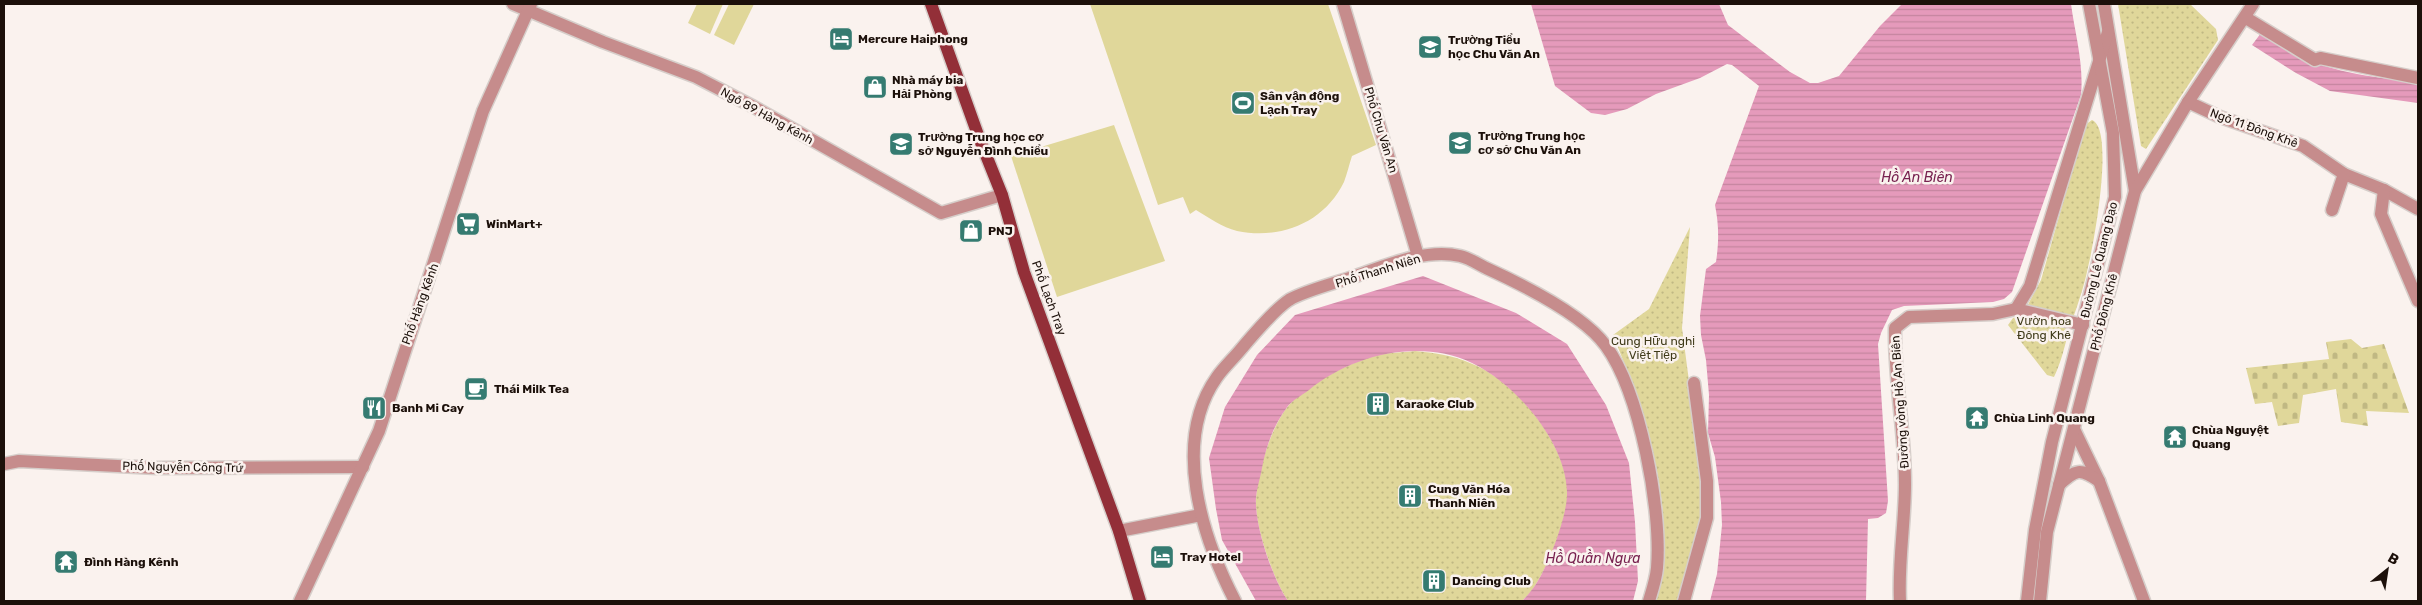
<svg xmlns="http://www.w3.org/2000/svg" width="2422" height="605" font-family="Rubik,sans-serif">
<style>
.green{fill:#e0d79a}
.cemetery{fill:url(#cemetery-stones)}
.park{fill:url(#park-dots)}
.water{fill:url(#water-rules)}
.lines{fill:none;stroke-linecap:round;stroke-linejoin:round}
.minor-casing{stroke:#d6ceca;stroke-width:15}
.major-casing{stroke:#d6ceca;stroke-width:15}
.minor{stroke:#c68c8c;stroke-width:12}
.major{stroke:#932f38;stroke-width:12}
.labels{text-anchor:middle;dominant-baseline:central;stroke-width:5;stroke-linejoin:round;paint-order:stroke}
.poi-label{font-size:12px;font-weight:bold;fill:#1c100a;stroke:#faf2ee;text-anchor:start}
.street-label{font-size:12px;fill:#1c100a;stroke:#faf2ee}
.park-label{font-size:12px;fill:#3f3a19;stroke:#faf2ee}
.water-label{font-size:14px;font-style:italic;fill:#782250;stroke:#faf2ee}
</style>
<defs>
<pattern id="cemetery-stones" width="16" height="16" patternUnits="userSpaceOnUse" patternTransform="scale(1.25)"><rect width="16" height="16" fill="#e0d79a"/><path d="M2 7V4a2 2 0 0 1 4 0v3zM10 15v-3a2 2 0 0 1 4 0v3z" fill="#c0b883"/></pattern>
<pattern id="park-dots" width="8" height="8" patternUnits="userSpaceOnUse" patternTransform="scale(1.25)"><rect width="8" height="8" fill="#e0d79a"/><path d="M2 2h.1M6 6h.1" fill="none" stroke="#c0b883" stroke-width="1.8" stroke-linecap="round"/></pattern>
<pattern id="water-rules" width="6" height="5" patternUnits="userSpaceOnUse" patternTransform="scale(1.25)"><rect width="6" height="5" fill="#e59abb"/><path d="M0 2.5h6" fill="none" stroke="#c4849f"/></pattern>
</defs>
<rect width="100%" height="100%" fill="#faf2ee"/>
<g class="green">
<polygon points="697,4 723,4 710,34 688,23"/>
<polygon points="729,4 754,4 734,45 714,35"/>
<path d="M1090,4H1328L1376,145L1352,156C1349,165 1347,174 1344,182C1324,223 1280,240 1237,231C1222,227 1209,218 1196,210L1190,214L1183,197L1158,205Z"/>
<polygon points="1114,125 1165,261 1057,297 1011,156"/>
</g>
<polygon class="cemetery" points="2351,339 2362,348 2384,344 2409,413 2366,411 2368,426 2341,422 2336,389 2303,395 2299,423 2278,426 2272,402 2255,404 2246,368 2329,359 2326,342"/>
<g class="park">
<polygon points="2118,4 2190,4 2216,29 2218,40 2146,149 2141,146"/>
<path d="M2092,120C2115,129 2094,244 2088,267C2084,288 2076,309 2069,330C2065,345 2061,363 2054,377L2047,375L2043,370L2008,325L2013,318L2023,314L2041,280L2085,125Z"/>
<path d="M1690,227L1682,328L1707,518L1681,601H1656C1679,511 1647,418 1613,335L1649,309Z"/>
<path d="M1415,351C1434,353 1452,355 1470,363C1515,380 1565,442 1568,491C1569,513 1549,565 1536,584C1533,590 1527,596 1522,601H1288C1274,581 1256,529 1256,505C1255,477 1271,426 1289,405C1308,383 1349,363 1377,355C1389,352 1403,353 1415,351Z"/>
</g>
<g class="water">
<path d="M1531,4H1719L1728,25L1790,72L1810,83H1818L1839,76L1880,26L1902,4H2071C2075,34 2084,64 2081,95L2012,292L2004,299L1993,302L1904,306L1892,310L1881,333L1878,344L1888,501L1886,513L1878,518L1868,519L1866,601H1710L1717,574L1722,525L1721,502L1715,457L1708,433L1709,395L1706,360L1701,335L1700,316L1706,269L1716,262C1719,242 1719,225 1715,205L1759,86L1732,65L1727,64L1700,78L1656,94L1627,109L1605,115L1591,113L1555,86Z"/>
<path d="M2261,33C2310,71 2359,75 2418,83V103L2330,91L2296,73L2252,45Z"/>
<path d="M1423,276L1516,313L1567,344L1606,405L1629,463L1635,522L1638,581L1633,601H1522C1527,596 1532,590 1536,584C1549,564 1568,514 1567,492C1566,442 1516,384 1472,363C1419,338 1352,355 1309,390C1302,395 1293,400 1288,406C1274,424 1266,446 1262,468C1260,480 1255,493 1256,505C1257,532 1273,579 1288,601H1256L1222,540L1216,509L1209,458L1225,407L1257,355L1295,315Z"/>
</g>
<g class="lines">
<defs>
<g id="minor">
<polyline points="513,4 603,42 696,77 754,107 941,213 1002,195"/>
<polyline points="1343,4 1418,256"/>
<polyline points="2104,4 2135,191"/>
<polyline points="2246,18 2315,60 2320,58 2418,78"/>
<polyline points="2188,102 2220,117 2303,146 2344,174 2384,190 2418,209"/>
<polyline points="2384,190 2381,214 2418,301"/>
<polyline points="2332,210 2344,174"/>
<polyline points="2016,309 2030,286 2108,32"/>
<polyline points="2074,429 2099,481 2144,601"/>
<polyline points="4,464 19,461 157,468 363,467"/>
<path d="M2059,485C2076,469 2080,468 2099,481"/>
<polyline points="1119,531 1201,515"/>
<polyline points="300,601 379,431 483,111 531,4"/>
<path d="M1235,601C1202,537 1171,442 1217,377C1224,367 1234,358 1242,348C1253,335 1275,309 1289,300C1304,291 1335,283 1353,277C1385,266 1425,248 1460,256C1469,258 1478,264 1486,268C1521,284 1584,315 1606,346C1640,393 1662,510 1657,568C1656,579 1652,591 1649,601"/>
<polyline points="1684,601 1707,518 1707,481 1694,383"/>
<path d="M1900,601C1898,561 1905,523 1905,484C1905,431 1894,380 1895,328L1909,317L1993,314L2016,309L2083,325"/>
<polyline points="2027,601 2035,530 2052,442 2115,197 2113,133 2089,4"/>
<polyline points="2040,601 2047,532 2135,191 2188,102 2253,4"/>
</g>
<polyline id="major" points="931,4 978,135 1002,195 1024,272 1119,531 1140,601"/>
</defs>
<use href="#minor" class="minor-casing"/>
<use href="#major" class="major-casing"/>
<use href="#minor" class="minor"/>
<use href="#major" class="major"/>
</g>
<defs>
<symbol id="hotel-square" viewBox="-11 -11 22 22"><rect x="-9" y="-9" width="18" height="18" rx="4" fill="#357b71" stroke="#faf2ee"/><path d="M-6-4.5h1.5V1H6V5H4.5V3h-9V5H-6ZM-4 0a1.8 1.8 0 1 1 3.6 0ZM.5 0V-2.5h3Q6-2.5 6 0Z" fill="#fff"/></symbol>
<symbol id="school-square" viewBox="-11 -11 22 22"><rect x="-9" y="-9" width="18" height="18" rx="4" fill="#357b71" stroke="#faf2ee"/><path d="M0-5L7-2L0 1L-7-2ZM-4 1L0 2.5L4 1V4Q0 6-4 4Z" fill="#fff"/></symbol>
<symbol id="shop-square" viewBox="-11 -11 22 22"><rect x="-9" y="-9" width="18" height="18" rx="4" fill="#357b71" stroke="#faf2ee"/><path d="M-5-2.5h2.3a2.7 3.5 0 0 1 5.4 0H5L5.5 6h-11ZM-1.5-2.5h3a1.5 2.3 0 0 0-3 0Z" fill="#fff"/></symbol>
<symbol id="stadium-square" viewBox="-11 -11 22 22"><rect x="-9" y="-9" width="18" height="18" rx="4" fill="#357b71" stroke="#faf2ee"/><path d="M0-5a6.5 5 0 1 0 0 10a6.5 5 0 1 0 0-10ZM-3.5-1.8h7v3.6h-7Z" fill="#fff"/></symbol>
<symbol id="supermarket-square" viewBox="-11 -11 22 22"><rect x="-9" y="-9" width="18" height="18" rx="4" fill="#357b71" stroke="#faf2ee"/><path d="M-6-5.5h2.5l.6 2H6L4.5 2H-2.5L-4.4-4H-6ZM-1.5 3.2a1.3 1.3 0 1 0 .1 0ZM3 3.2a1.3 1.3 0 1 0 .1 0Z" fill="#fff"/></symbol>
<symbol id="cafe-square" viewBox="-11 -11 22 22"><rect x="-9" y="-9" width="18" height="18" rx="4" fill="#357b71" stroke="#faf2ee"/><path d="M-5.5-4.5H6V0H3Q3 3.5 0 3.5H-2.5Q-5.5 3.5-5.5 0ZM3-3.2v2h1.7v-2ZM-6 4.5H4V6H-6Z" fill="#fff"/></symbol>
<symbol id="building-square" viewBox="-11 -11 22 22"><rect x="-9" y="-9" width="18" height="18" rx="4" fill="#357b71" stroke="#faf2ee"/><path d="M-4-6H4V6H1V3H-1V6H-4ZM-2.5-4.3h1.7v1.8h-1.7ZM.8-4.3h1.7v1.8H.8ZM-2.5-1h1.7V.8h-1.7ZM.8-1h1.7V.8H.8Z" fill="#fff"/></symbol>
<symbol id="restaurant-square" viewBox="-11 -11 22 22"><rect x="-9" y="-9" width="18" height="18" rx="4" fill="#357b71" stroke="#faf2ee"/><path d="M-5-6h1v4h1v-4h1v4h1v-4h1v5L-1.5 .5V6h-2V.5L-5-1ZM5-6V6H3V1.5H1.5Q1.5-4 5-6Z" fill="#fff"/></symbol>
<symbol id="temple-square" viewBox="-11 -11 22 22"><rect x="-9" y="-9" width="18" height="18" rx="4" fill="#357b71" stroke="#faf2ee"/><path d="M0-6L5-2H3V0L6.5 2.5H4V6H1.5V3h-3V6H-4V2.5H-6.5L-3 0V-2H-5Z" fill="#fff"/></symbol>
</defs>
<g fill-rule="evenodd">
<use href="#hotel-square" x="827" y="25" width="28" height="28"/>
<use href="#school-square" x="1416" y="33" width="28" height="28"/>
<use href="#shop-square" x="861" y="73" width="28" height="28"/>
<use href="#stadium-square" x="1229" y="89" width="28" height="28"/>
<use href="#school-square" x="1446" y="129" width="28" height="28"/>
<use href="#school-square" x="887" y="130" width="28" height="28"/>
<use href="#supermarket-square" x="454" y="210" width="28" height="28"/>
<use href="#shop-square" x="957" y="217" width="28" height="28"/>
<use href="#cafe-square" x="462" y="375" width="28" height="28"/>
<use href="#building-square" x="1364" y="390" width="28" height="28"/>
<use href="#restaurant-square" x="360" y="394" width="28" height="28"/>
<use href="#temple-square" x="1963" y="404" width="28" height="28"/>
<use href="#temple-square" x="2161" y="423" width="28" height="28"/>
<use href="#building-square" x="1396" y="482" width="28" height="28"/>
<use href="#hotel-square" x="1148" y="543" width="28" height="28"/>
<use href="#temple-square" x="52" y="548" width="28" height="28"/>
<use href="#building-square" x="1420" y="567" width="28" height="28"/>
</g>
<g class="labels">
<g class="poi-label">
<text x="858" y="39">Mercure Haiphong</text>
<text x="1448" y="40">Trường Tiểu<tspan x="1448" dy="14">học Chu Văn An</tspan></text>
<text x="892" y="80">Nhà máy bia<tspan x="892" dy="14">Hải Phòng</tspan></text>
<text x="1260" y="96">Sân vận động<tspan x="1260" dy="14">Lạch Tray</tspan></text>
<text x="1478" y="136">Trường Trung học<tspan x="1478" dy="14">cơ sở Chu Văn An</tspan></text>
<text x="918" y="137">Trường Trung học cơ<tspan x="918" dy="14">sở Nguyễn Đình Chiểu</tspan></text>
<text x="486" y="224">WinMart+</text>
<text x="988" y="231">PNJ</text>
<text x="494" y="389">Thái Milk Tea</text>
<text x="1396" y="404">Karaoke Club</text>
<text x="392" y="408">Banh Mi Cay</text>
<text x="1994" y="418">Chùa Linh Quang</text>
<text x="2192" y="430">Chùa Nguyệt<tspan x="2192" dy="14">Quang</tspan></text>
<text x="1428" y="489">Cung Văn Hóa<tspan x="1428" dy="14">Thanh Niên</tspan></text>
<text x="1180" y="557">Tray Hotel</text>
<text x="84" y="562">Đình Hàng Kênh</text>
<text x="1452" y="581">Dancing Club</text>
</g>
<g class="street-label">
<text transform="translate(767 116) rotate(29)">Ngõ 89 Hàng Kênh</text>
<text transform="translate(2254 128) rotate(20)">Ngõ 11 Đông Khê</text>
<text transform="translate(1381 130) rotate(73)">Phố Chu Văn An</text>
<text transform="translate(2099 260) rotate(-76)">Đường Lê Quang Đạo</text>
<text transform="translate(1378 271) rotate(-17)">Phố Thanh Niên</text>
<text transform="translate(1049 298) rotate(70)">Phố Lạch Tray</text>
<text transform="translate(420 304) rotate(-70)">Phố Hàng Kênh</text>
<text transform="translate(2104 312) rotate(-76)">Phố Đông Khê</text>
<text transform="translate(1900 402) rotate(-94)">Đường vòng Hồ An Biên</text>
<text transform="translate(183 467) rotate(1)">Phố Nguyễn Công Trứ</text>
</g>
<g class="park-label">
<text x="2044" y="321">Vườn hoa<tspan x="2044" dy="14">Đông Khê</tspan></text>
<text x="1653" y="341">Cung Hữu nghị<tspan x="1653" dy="14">Việt Tiệp</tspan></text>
</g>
<g class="water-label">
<text x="1917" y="177">Hồ An Biên</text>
<text x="1593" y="558">Hồ Quần Ngựa</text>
</g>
</g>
<rect width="2422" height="605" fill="none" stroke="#1c100a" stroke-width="10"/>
<g transform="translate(2387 570) rotate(30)" stroke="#faf2ee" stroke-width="4" paint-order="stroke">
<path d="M0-4L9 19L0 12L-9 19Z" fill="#1c100a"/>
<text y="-8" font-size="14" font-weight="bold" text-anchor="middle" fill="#1c100a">B</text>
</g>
</svg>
